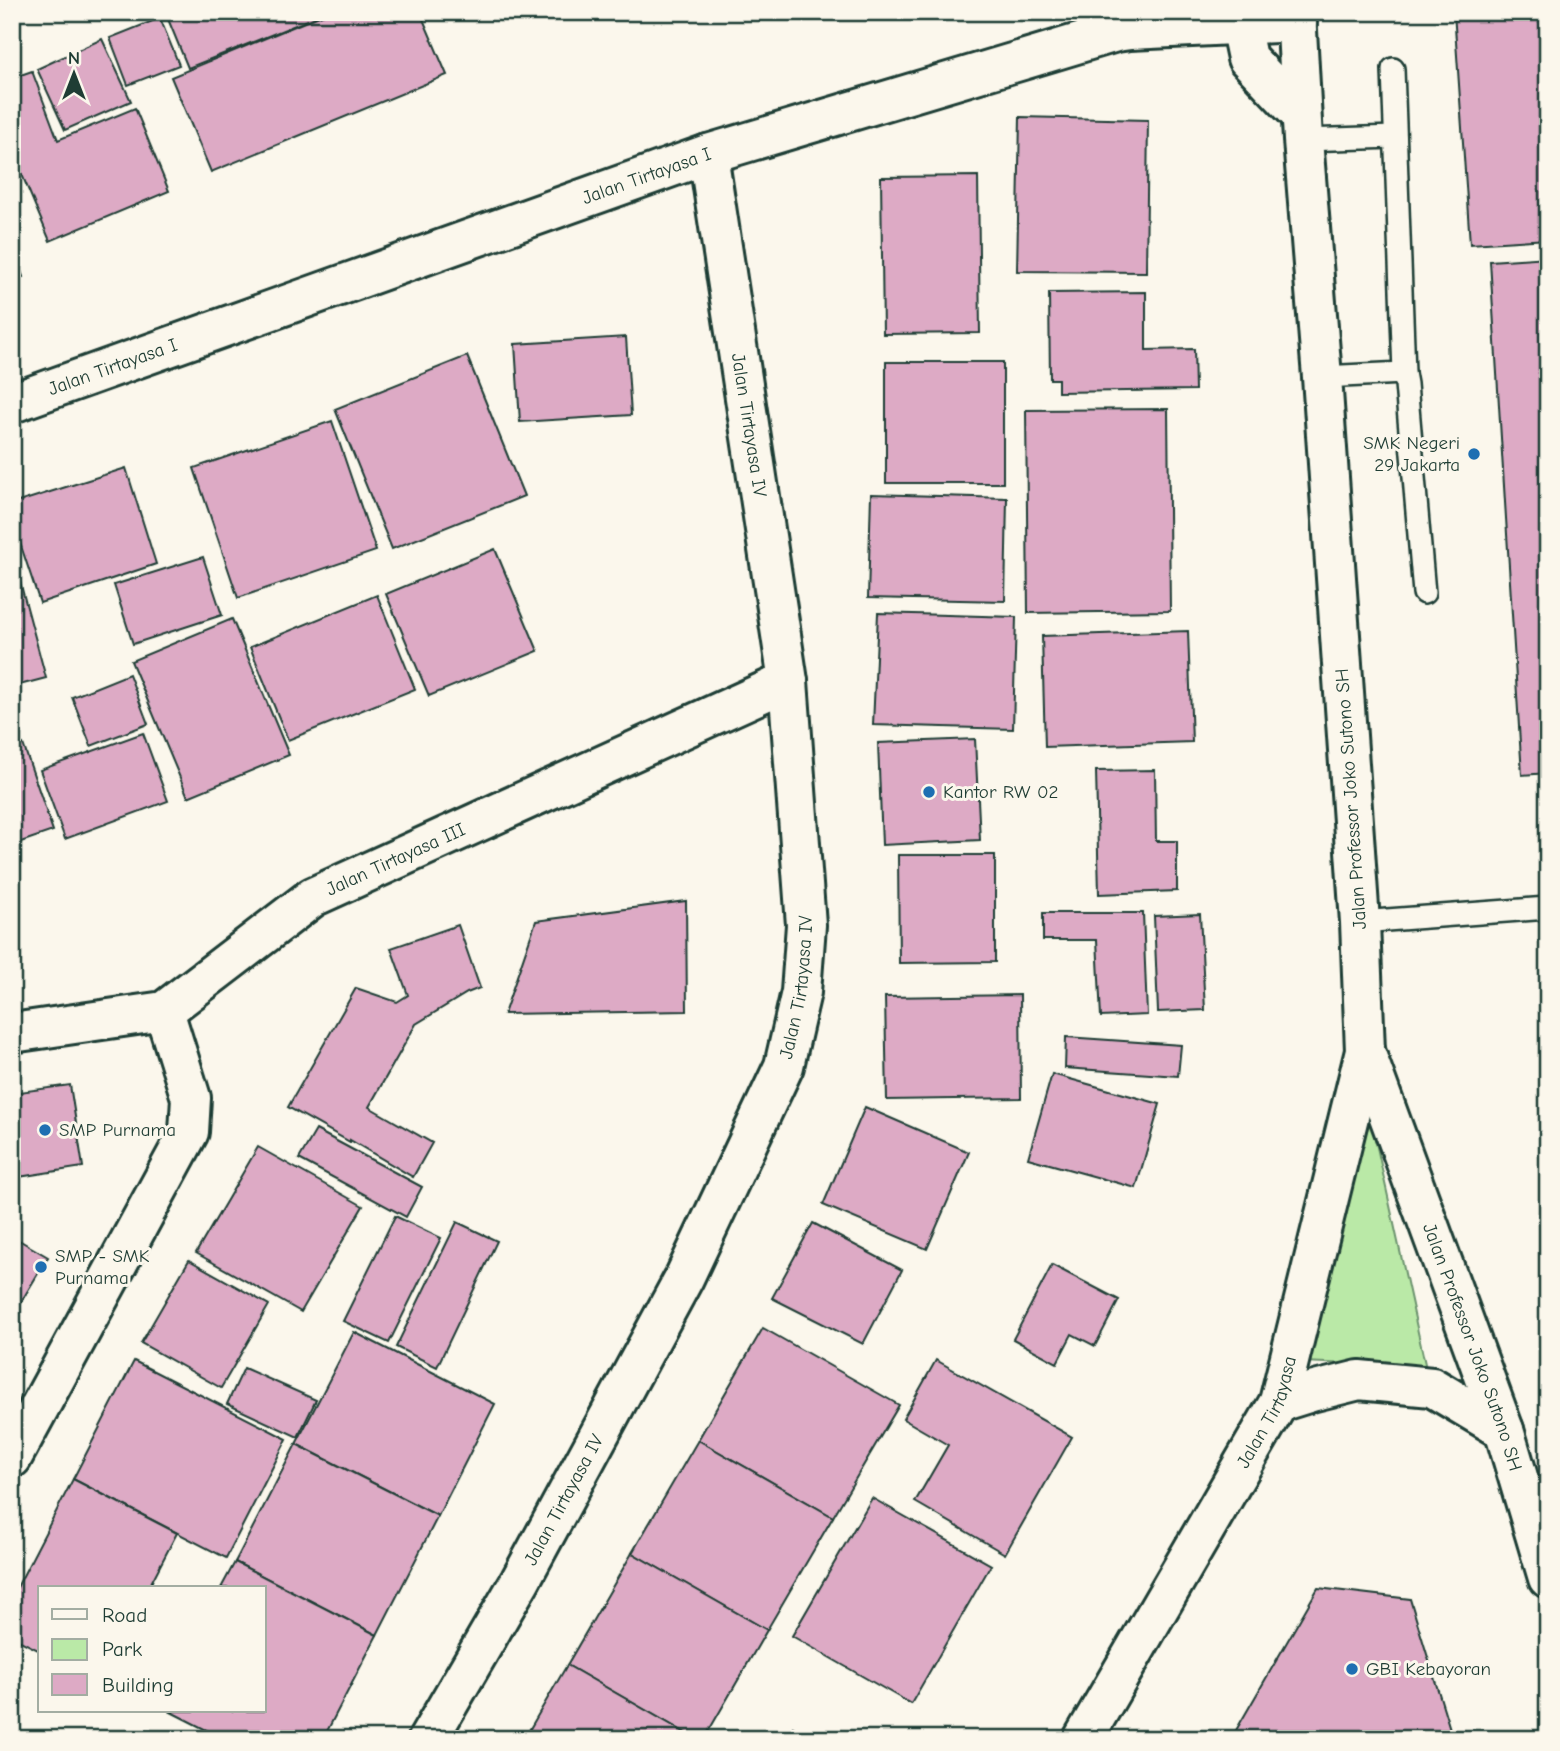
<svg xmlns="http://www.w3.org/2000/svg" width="1560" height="1751" font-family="'Comic Neue',sans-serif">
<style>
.green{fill:#bae9a7;stroke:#6c936e;stroke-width:2}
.building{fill:#ddaac5;stroke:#1f3d34;stroke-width:2}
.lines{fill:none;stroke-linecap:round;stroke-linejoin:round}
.service-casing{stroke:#1f3d34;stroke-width:26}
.minor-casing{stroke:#1f3d34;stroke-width:44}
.tertiary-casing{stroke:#1f3d34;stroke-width:44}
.secondary-casing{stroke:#1f3d34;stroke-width:44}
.service{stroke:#fbf7ec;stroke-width:21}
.minor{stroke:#fbf7ec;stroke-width:38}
.tertiary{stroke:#fbf7ec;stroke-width:38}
.secondary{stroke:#fbf7ec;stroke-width:38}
.poi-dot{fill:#1f6fb2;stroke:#fbf7ec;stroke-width:2.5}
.labels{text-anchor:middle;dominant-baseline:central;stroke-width:6;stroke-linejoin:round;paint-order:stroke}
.street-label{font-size:19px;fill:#1f3d34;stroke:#fbf7ec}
.poi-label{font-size:19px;fill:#1f3d34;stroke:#fbf7ec;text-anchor:start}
</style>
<rect width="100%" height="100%" fill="#fbf7ec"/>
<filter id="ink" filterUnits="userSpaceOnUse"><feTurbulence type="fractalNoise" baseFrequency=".0143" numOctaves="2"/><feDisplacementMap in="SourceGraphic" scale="14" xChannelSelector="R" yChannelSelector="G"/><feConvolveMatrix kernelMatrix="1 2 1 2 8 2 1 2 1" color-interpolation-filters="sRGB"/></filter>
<g filter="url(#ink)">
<polygon class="green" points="1371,1120 1427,1373 1351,1364 1277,1361"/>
<g class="building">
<polygon points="184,12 316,12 318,16 188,68 168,19"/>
<polygon points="329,12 420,12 447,75 211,172 171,77"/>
<polygon points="1454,12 1548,12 1548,239 1470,244"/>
<polygon points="160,18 179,65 128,85 110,38"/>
<polygon points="102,39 131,101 65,130 37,69"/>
<polygon points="32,71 58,140 135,108 169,191 50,241 12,151 12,78"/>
<polygon points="1020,117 1148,120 1146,272 1017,271"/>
<polygon points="978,176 980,333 883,334 881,177"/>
<polygon points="12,245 23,277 12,281"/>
<polygon points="1548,257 1548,773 1522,775 1490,261"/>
<polygon points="1146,292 1146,350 1194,349 1195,390 1058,392 1058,379 1050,379 1049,293"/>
<polygon points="626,337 631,415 520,422 515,344"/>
<polygon points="467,356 524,496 392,549 335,409"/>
<rect x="886" y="362" width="117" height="121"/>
<polygon points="1168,409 1170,611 1028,613 1026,410"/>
<polygon points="332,421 376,551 238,598 194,468"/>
<polygon points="126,468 156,564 40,603 12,519 12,504"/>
<polygon points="871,494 1007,498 1005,601 868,598"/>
<polygon points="495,549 538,651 429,696 386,594"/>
<polygon points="12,552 46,678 12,687"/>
<polygon points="203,557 222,615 133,644 114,585"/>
<polygon points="377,595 415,689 288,740 250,647"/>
<polygon points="878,613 1016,617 1013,729 873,725"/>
<polygon points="232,619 289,755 188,797 131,661"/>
<polygon points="1188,631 1192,742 1045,747 1042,636"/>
<polygon points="129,674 148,724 91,746 72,697"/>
<polygon points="143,733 168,801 65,839 40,770"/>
<polygon points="975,739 980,840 882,845 878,743"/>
<polygon points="23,744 53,831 12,845 12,748"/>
<polygon points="1155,770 1156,841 1177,841 1177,891 1099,894 1096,771"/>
<polygon points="898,855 995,855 995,962 899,963"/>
<polygon points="686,901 687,1011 504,1014 536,921"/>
<polygon points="1043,913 1143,913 1147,1015 1101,1017 1097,940 1043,940"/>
<polygon points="1200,914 1205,1010 1158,1012 1154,916"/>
<polygon points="458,925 480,988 467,993 416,1024 369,1107 432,1143 413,1177 350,1140 350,1142 288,1107 356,988 397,1002 408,995 391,948"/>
<polygon points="1020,995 1021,1098 887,1100 885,997"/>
<polygon points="1066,1037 1181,1045 1178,1076 1065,1068"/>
<polygon points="1052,1074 1160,1104 1136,1188 1028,1158"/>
<polygon points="70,1085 83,1167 12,1178 12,1093"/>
<polygon points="865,1107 969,1152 927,1249 823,1205"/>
<polygon points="316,1130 422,1187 406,1217 299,1159"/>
<polygon points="258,1147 363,1206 301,1312 196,1253"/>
<polygon points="395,1216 441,1238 389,1343 343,1321"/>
<polygon points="457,1222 497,1241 437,1367 396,1347"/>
<polygon points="813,1223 902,1270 863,1344 772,1298"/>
<polygon points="12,1236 48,1257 12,1317"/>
<polygon points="189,1260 269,1305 221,1388 141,1343"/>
<polygon points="1052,1265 1119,1300 1095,1346 1072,1334 1057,1363 1013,1339"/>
<polygon points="763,1328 899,1405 833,1517 698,1440"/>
<polygon points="354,1332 495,1404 438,1516 296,1444"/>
<polygon points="936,1360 1072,1437 1005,1554 915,1502 948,1445 903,1419"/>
<polygon points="134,1361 287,1439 226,1558 73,1479"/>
<polygon points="244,1368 316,1400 298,1437 227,1404"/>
<polygon points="698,1440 833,1517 767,1630 632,1553"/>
<polygon points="296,1444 438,1516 377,1635 235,1562"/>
<polygon points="73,1479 177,1533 151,1583 162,1588 40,1588 40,1651 12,1637 12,1597"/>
<polygon points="872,1498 991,1565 911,1704 792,1636"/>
<polygon points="632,1553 767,1630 704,1739 696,1739 567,1665"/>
<polygon points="235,1562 377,1635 323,1739 224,1739 169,1711 264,1711 264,1588 221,1588"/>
<polygon points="1318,1588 1410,1599 1453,1739 1231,1739"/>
<polygon points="567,1665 696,1739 524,1739"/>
<polygon points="793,1727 812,1739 786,1739"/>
<polygon points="727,1731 741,1739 722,1739"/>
</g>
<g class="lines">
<defs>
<g id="service">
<polyline points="1393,69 1404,373 1406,384 1424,593"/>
<polyline points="1303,140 1395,137"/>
<polyline points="1322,377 1404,373"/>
<polyline points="1360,922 1548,908"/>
</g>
<g id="minor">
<path id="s1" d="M12,403L708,154L1116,32L1130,30L1297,22"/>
<path id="s2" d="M12,1033L164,1011L313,897L788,681"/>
<polyline points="12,1458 189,1132 191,1098 164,1011"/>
<path id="s3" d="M428,1739L520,1581L684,1278L784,1066L801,992L806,925L788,681L708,154"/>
</g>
<g id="tertiary">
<path id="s4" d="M1365,1051L1504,1430L1548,1578"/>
</g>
<g id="secondary">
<polyline points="1239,12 1240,25 1247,58 1301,115"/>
<polyline points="1279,1402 1311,1392 1359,1380 1432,1387 1504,1430"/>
<path id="s5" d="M1083,1739L1279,1402L1365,1051L1360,922L1322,377L1303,140L1296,12"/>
</g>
</defs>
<use href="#service" class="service-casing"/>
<use href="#minor" class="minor-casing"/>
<use href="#tertiary" class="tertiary-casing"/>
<use href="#secondary" class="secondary-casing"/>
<use href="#service" class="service"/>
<use href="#minor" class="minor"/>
<use href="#tertiary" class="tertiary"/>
<use href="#secondary" class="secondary"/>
</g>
</g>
<g class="poi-dot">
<circle cx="1474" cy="454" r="7"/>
<circle cx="929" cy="792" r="7"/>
<circle cx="45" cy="1130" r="7"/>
<circle cx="41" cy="1267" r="7"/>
<circle cx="1352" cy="1669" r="7"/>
</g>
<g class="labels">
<g class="street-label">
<text stroke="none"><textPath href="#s1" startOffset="674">Jalan Tirtayasa I</textPath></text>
<text stroke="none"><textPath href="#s1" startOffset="107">Jalan Tirtayasa I</textPath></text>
<text transform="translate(749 425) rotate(81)">Jalan Tirtayasa IV</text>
<text transform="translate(1351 799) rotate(-94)">Jalan Professor Joko Sutono SH</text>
<text stroke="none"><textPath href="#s2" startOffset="432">Jalan Tirtayasa III</textPath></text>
<text stroke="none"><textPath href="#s3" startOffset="842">Jalan Tirtayasa IV</textPath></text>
<text stroke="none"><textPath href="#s4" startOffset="315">Jalan Professor Joko Sutono SH</textPath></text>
<text stroke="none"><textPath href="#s5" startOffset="376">Jalan Tirtayasa</textPath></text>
<text stroke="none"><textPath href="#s3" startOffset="275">Jalan Tirtayasa IV</textPath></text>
</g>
<g class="poi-label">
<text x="1460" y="443" text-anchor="end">SMK Negeri<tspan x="1460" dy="22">29 Jakarta</tspan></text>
<text x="943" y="792">Kantor RW 02</text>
<text x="59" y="1130">SMP Purnama</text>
<text x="55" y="1256">SMP - SMK<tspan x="55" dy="22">Purnama</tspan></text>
<text x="1366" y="1669">GBI Kebayoran</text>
</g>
</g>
<rect width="1560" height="1751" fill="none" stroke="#fbf7ec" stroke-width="42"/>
<rect x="21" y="21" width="1518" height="1709" fill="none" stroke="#1f3d34" stroke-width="2.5" filter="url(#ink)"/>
<rect x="38" y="1586" width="228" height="126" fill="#fbf7ec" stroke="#a3ada2" stroke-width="2"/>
<rect x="52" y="1609" width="35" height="10" fill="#fbf7ec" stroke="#a3ada2" stroke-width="2"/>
<text x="102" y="1622" font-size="21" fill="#1f3d34">Road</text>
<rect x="52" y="1639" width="35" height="21" fill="#bae9a7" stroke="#a3ada2" stroke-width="2"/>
<text x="102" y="1656" font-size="21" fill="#1f3d34">Park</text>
<rect x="52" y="1674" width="35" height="21" fill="#ddaac5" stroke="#a3ada2" stroke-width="2"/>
<text x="102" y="1692" font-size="21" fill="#1f3d34">Building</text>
<g transform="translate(74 74)" stroke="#fbf7ec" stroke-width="5" paint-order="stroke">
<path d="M0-5L12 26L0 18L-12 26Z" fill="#1f3d34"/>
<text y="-10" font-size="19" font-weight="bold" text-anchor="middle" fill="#1f3d34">N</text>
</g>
</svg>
